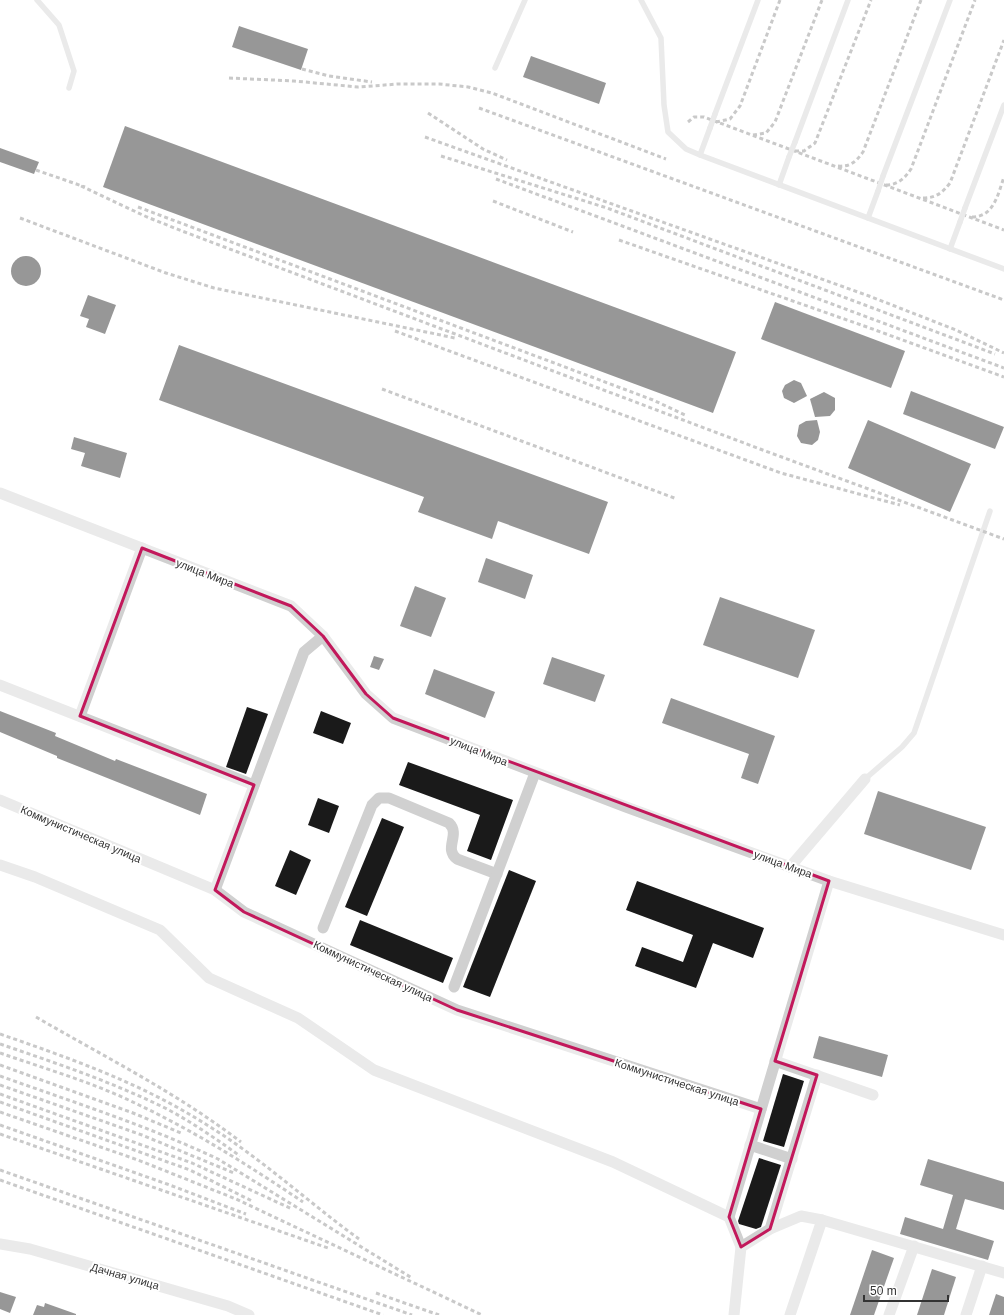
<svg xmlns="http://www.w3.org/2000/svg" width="1004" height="1315" font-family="Arial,sans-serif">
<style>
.building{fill:#1a1a1a}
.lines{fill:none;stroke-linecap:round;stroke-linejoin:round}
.service{stroke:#d0d0d0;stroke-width:5.5}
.minor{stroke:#d0d0d0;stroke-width:11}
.rail{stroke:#888;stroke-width:3;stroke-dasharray:4 3;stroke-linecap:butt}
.service-bridge{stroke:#d0d0d0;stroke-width:5.5}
.marked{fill:none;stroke:#c2185b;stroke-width:3;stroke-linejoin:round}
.labels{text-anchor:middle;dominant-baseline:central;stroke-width:4;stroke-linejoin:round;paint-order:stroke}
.street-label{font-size:11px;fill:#333;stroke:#fff}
</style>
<rect width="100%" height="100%" fill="#fff"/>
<g class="building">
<polygon points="239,26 308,49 301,70 232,47"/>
<polygon points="531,56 606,83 599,104 523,77"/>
<polygon points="125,126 736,352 713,413 103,187"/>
<polygon points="0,148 39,162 34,174 0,162"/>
<circle cx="26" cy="271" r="15"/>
<polygon points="88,295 116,305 105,334 86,327 89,319 80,316"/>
<polygon points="775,302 905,351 891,388 761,339"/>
<polygon points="179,345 608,502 589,554 498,521 492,539 418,512 424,497 159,400"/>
<polygon points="794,380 801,383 807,396 794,403 784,398 782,391 785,385"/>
<polygon points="911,391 1004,427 995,449 903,414"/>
<polygon points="824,392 835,398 835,410 830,416 815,417 810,399"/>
<polygon points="817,420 820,432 818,440 812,445 801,443 797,436 799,425 806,421"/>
<polygon points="868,420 971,464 950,512 848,468"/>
<polygon points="74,437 127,453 120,478 81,466 85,453 71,449"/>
<polygon points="486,558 533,575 525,599 478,582"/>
<polygon points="415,586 446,598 431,637 400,626"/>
<polygon points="720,597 815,630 798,678 703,645"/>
<polygon points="374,656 384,659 379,670 370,667"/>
<polygon points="552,657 605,675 595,702 543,684"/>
<polygon points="434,669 495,692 485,718 425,694"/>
<polygon points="671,698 775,736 758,784 741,778 749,754 662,723"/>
<polygon points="247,707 268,714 246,774 226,767"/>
<polygon points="0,711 56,733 55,736 115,761 116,759 207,794 200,815 57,758 57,756 0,732"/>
<polygon points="321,711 351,723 343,744 313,733"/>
<polygon points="408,762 513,800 491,860 467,851 480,815 399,785"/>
<polygon points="878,791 986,827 971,870 864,834"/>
<polygon points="318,798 339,806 329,833 308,825"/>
<polygon points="382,818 404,827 367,916 345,907"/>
<polygon points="290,850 311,860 296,895 275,886"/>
<polygon points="509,870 536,881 490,997 463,987"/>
<polygon points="637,881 764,928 753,958 713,943 696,988 635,966 642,947 683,962 693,935 626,910"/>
<polygon points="360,920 453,958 443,983 350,945"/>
<polygon points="819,1036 888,1055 882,1077 813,1058"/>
<polygon points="783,1074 804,1081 784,1147 763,1141"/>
<polygon points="759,1158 781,1165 761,1227 756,1229 739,1224 738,1221"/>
<polygon points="928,1159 1004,1182 1004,1210 965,1199 956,1229 994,1241 988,1260 900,1234 905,1217 943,1229 953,1195 920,1185"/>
<polygon points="872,1250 894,1258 874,1315 850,1315"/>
<polygon points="932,1269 956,1277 944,1315 917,1315"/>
<polygon points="0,1292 16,1297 10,1313 0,1309"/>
<polygon points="996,1294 1004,1297 1004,1315 989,1315"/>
<polygon points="45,1303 76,1314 76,1315 33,1315 37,1305 44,1307"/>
</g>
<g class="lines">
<g class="service">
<polyline points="37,0 59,25 74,71 69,88"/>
<polyline points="641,0 661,38 664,105 668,132 686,149 700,155"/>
<polyline points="495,68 525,0"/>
<polyline points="715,114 758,0"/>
<polyline points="710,128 700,155 1004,269"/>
<polyline points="795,142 848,0"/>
<polyline points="883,176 950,0"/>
<polyline points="779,185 789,157"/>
<polyline points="965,208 1004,105"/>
<polyline points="868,218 878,191"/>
<polyline points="950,249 960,222"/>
<polyline points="865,779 902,747 914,733 990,511"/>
</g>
<g class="minor">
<polyline points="0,493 291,606 323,636 366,694 393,718 626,807 829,881 1004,935"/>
<polyline points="0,685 254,785"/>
<polyline points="80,716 142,548"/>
<polyline points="0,800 215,890 244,912 457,1010 761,1109"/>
<polyline points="0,865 35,877 160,930 209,978 298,1018 374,1070 613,1162 729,1217"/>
<polyline points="790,867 865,779"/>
<polyline points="215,890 304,652 323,636"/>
<path d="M323,928L372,805L379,798H389L449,823C461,835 443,848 457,859L497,874"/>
<polyline points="454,987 535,773"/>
<polyline points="775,1061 873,1095"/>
<polyline points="750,1145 792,1159"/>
<polyline points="770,1229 801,1216 822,1220 1004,1273"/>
<polyline points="0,1244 30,1249 228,1306 249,1315"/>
<polyline points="741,1247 770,1229 817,1075"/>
<polyline points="734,1315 741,1247 729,1217 829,881"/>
<polyline points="790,1315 822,1220"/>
<polyline points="889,1315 914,1246"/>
<polyline points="966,1315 982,1266"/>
</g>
<g class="rail">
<polyline points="302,69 329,76 372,82"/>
<polyline points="229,78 294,81 358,87 398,84 439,84 468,87 492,93 666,159"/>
<polyline points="479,108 1004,300"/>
<polyline points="428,113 483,149 507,160"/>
<polyline points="688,122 694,117 704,117 1004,230"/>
<polyline points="716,122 730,119 740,106 780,0"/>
<polyline points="753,135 766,133 775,122 822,0"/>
<polyline points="425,137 869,296 956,330 1004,353"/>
<polyline points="795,151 804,151 815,143 871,0"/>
<polyline points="441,156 607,208 995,354"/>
<path d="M838,166C850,167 856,162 863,152L921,0"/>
<polyline points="36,170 85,187"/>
<polyline points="496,179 1004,368"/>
<path d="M886,185C898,185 905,178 911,169L975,0"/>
<polyline points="81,186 147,217 182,231 760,449 1004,539"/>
<path d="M923,198C936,198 942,193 950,183L1004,40"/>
<polyline points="493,201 573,232"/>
<polyline points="138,207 653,400 685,415"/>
<path d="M972,217C994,217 998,194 1004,177"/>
<polyline points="20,218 166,273 214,288 455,338"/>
<polyline points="619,240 867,327 1004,377"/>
<polyline points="395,331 781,473 900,505"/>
<polyline points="382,389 677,499"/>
<path d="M36,1017C105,1057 177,1093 241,1142"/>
<path d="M0,1034C72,1059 143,1084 207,1125C261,1158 308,1202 359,1239"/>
<path d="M0,1044C56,1063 112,1082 165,1108C192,1122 216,1139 240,1156"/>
<path d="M0,1053C46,1069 95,1083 139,1105C196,1132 251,1167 303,1202"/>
<polyline points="0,1065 133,1113 181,1133"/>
<path d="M0,1076C73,1102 148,1126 218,1159L412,1278"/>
<polyline points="0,1085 142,1135 234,1173"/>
<polyline points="0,1094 192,1163 292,1209"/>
<polyline points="0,1102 190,1170 252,1201"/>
<polyline points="0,1112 138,1160 236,1199 482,1315"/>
<polyline points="0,1125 167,1184 246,1214"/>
<polyline points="0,1134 328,1248"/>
<polyline points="0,1170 412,1315"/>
<polyline points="0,1180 383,1315"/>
<polyline points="376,1293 439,1315"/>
</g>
<g class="service-bridge">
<polyline points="710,128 715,114"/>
<polyline points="789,157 795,142"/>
<polyline points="878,191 883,176"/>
<polyline points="960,222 965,208"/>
</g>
</g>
<path d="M0 0H1004V1315H0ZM142,548L291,606L323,636L366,694L393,718L829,881L775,1061L817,1075L770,1229L741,1247L729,1217L761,1109L457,1010L244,912L215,890L254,785L80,716Z" fill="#fff" fill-opacity=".55" fill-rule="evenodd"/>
<path class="marked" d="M142,548L291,606L323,636L366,694L393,718L829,881L775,1061L817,1075L770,1229L741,1247L729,1217L761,1109L457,1010L244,912L215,890L254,785L80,716Z"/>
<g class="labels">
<g class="street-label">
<text transform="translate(205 573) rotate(21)">улица Мира</text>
<text transform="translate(479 751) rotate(22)">улица Мира</text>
<text transform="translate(81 834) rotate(23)">Коммунистическая улица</text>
<text transform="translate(783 864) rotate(20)">улица Мира</text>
<text transform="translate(373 971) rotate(25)">Коммунистическая улица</text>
<text transform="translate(677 1082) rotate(18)">Коммунистическая улица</text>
<text transform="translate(125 1276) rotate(16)">Дачная улица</text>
</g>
</g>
<path d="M864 1295v6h84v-6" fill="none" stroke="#333333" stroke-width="2"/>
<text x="870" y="1295" font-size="12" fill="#333333" stroke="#ffffff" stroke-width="3" paint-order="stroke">50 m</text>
</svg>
